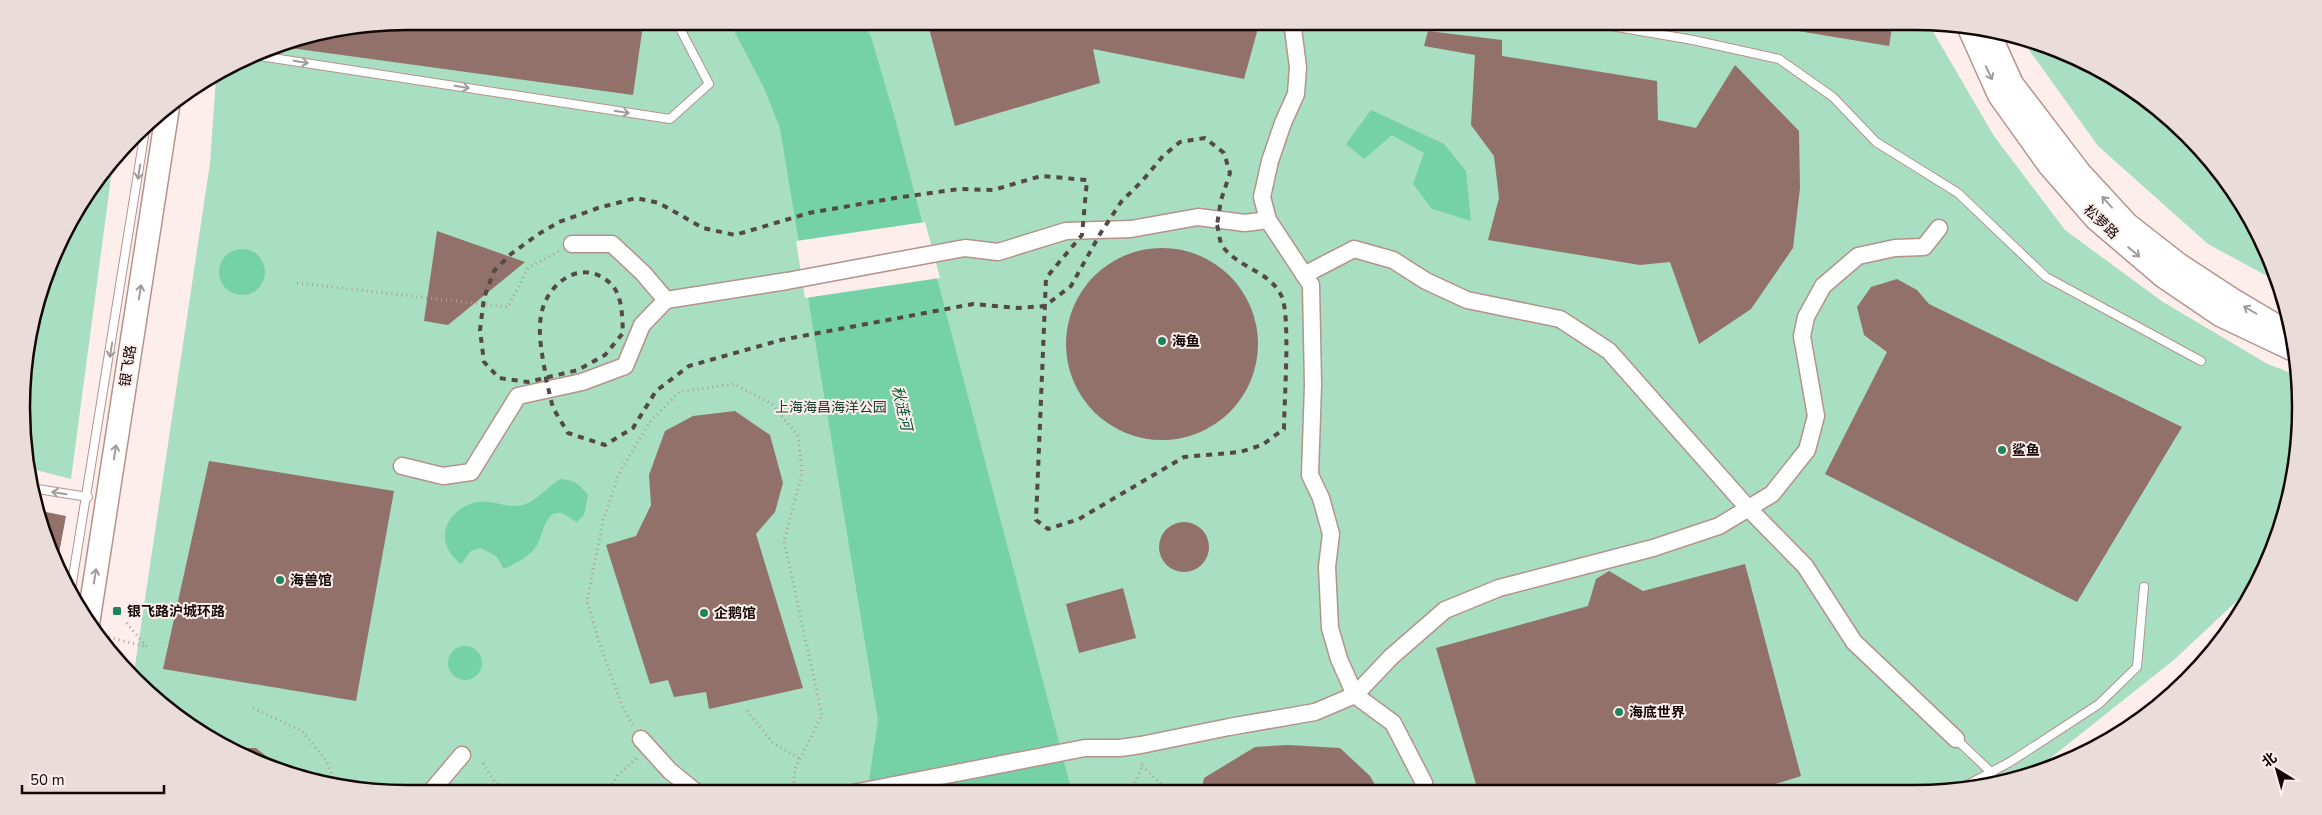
<svg xmlns="http://www.w3.org/2000/svg" width="2322" height="815" font-family="'Nunito Sans','Noto Sans SC',sans-serif">
<style>
.green{fill:#a8dec2}
.water{fill:#75d1a6}
.pier{fill:#fdeeeb}
.building{fill:#91716a}
.lines{fill:none;stroke-linecap:round;stroke-linejoin:round}
.lane-casing{stroke:#b4938b;stroke-width:10}
.street-casing{stroke:#b4938b;stroke-width:19}
.secondary-casing{stroke:#b4938b;stroke-width:25}
.path{stroke:#ab9e9b;stroke-width:3;stroke-dasharray:1 4;stroke-linecap:butt}
.lane{stroke:#fff;stroke-width:8}
.street{stroke:#fff;stroke-width:16}
.secondary{stroke:#fff;stroke-width:22}
.rail{stroke:#554946;stroke-width:4;stroke-dasharray:6 6;stroke-linecap:butt}
.oneway{stroke:#a19c9b}
.poi-dot{fill:#1f835d;stroke:#fdeeeb;stroke-width:2}
.labels{text-anchor:middle;dominant-baseline:central;stroke-width:4;stroke-linejoin:round;paint-order:stroke}
.street-label{font-size:14px;fill:#130806;stroke:#fdeeeb}
.poi-label{font-size:14px;font-weight:bold;fill:#130806;stroke:#fdeeeb;text-anchor:start}
.park-label{font-size:14px;fill:#1a4130;stroke:#fdeeeb}
.water-label{font-size:15px;font-style:italic;fill:#075338;stroke:#fdeeeb}
.rim{fill:none;stroke:#130806;stroke-width:2.5}
</style>
<rect width="100%" height="100%" fill="#fdeeeb"/>
<g class="green">
<polygon points="408,21 1914,21 1928,23 1994,136 2065,230 2163,302 2266,363 2298,376 2300,432 2288,507 2256,583 2175,659 2038,768 1965,790 1081,792 1080,789 1066,792 408,794 308,781 193,728 133,679 210,163 216,78 260,51 332,29"/>
<polygon points="2019,36 2085,61 2149,101 2205,153 2249,214 2280,283 2208,244 2098,146"/>
<polygon points="114,159 112,170 71,479 28,468 22,432 25,357 61,236 101,173"/>
</g>
<g class="water">
<polygon points="729,21 862,21 871,37 894,115 1072,792 867,793 878,721 780,128 764,88"/>
<polygon points="1371,110 1444,144 1466,171 1471,221 1432,209 1413,184 1424,153 1392,135 1364,159 1346,144"/>
<circle cx="242" cy="272" r="23"/>
<path d="M561,479C574,480 580,485 588,495L584,515L577,522C572,520 568,516 564,514C546,507 543,534 538,543C532,556 516,563 504,569L496,556L481,548L471,551L461,564C436,545 441,516 470,504C488,496 506,510 523,505C539,500 547,486 561,479Z"/>
<circle cx="465" cy="663" r="17"/>
</g>
<polygon class="pier" points="925,222 940,278 805,298 796,241"/>
<g class="building">
<polygon points="408,21 616,21 643,25 633,95 276,46 332,29"/>
<polygon points="927,21 1260,21 1244,79 1093,49 1100,83 955,126"/>
<polygon points="1730,21 1768,21 1768,28"/>
<polygon points="1787,21 1893,21 1889,46 1786,29"/>
<polygon points="1428,31 1502,40 1502,56 1657,81 1658,120 1696,128 1735,65 1799,131 1800,188 1793,248 1751,309 1699,344 1670,262 1640,265 1488,240 1499,198 1494,156 1471,125 1475,55 1424,46"/>
<polygon points="437,231 525,262 448,325 424,321"/>
<circle cx="1162" cy="344" r="96"/>
<polygon points="1897,279 1917,290 1929,304 2182,427 2077,602 1825,474 1887,352 1864,335 1857,307 1871,287"/>
<polygon points="735,411 770,435 783,483 775,512 756,534 803,688 709,709 706,692 674,697 668,680 650,684 606,545 636,536 651,505 649,475 665,431 693,416"/>
<polygon points="209,461 394,491 356,701 163,669"/>
<polygon points="36,510 66,516 58,559 43,526"/>
<circle cx="1184" cy="547" r="25"/>
<polygon points="1745,564 1801,776 1753,791 1478,791 1436,648 1588,606 1596,579 1609,571 1643,591"/>
<polygon points="1123,588 1136,638 1079,653 1066,604"/>
<polygon points="1288,745 1340,748 1370,776 1379,792 1201,792 1204,778 1255,747"/>
<polygon points="235,748 256,748 281,768"/>
</g>
<g class="lines">
<defs>
<g id="lane">
<polyline points="1582,21 1693,40 1779,59 1833,97 1876,142 1958,193 2046,277 2201,361"/>
<polyline points="253,55 670,119 709,84 676,21"/>
<polyline points="31,488 88,497"/>
<polyline points="71,589 146,124"/>
<polyline points="1956,739 1992,773"/>
<polyline points="1958,790 2010,762 2099,704 2137,667 2144,587"/>
</g>
<g id="street">
<polyline points="1292,21 1298,67 1296,94 1283,123 1270,161 1262,197 1268,220 1311,285 1313,385 1310,475 1321,498 1331,534 1327,567 1330,628 1339,659 1355,695 1393,723 1424,783 1425,792"/>
<polyline points="1304,275 1354,249 1393,260 1426,281 1467,300 1560,319 1609,351 1748,508 1805,566 1854,642 1956,739"/>
<polyline points="666,300 787,281 965,248 998,252 1066,231 1131,229 1198,217 1245,223 1268,220"/>
<polyline points="402,466 443,476 471,472 518,396 582,382 625,366 642,325 666,300 643,273 612,244 572,244"/>
<polyline points="641,739 670,771 697,793"/>
<polyline points="853,793 1085,748 1120,748 1141,745 1229,727 1315,712 1355,695 1391,657 1445,610 1499,588 1653,548 1719,526 1772,494 1807,450 1816,416 1802,336 1806,317 1823,286 1858,256 1895,248 1924,247 1939,228"/>
<polyline points="429,794 462,755"/>
</g>
<g id="secondary">
<polyline points="1969,28 1999,95 2049,165 2096,219 2164,277 2220,315 2296,351"/>
<polyline points="1988,31 2012,84 2080,173 2127,224 2178,264 2233,300 2292,335"/>
<polyline points="88,624 168,107"/>
</g>
</defs>
<use href="#lane" class="lane-casing"/>
<use href="#street" class="street-casing"/>
<use href="#secondary" class="secondary-casing"/>
<g class="path">
<polyline points="297,283 508,307 528,268 559,251"/>
<polyline points="104,636 147,647 124,620"/>
<polyline points="253,708 302,731 326,760 336,784"/>
<polyline points="747,711 773,743 800,759"/>
<polyline points="633,725 623,708 600,645 587,601 603,521 619,473 650,422 679,392 734,384 772,404 798,436 802,473 784,541 822,715 795,769 793,793"/>
<path d="M483,763C491,777 497,787 512,794"/>
<polyline points="1142,766 1170,792"/>
<polyline points="1131,792 1142,766 1142,761"/>
<polyline points="607,793 618,775 637,758"/>
</g>
<use href="#lane" class="lane"/>
<use href="#street" class="street"/>
<use href="#secondary" class="secondary"/>
<path class="rail" d="M1217,225C1219,231 1219,241 1223,247C1239,268 1269,271 1281,295C1291,312 1284,403 1284,429L1262,445L1240,452L1184,457L1079,519L1048,529L1036,520L1046,278L1082,235L1087,180L1041,176L993,190L959,189L895,198L809,213L735,235L703,228L659,203L636,198L598,208L559,222L537,235L511,254L494,271L484,298L480,330L484,362L499,378L528,382L578,370L605,355L623,333C622,317 623,295 610,283C586,261 557,276 545,302C535,325 542,353 546,377V379L553,408L568,433L605,445L633,428L656,391L689,366L781,340L973,304L1018,308L1045,306L1071,286L1100,234L1121,202L1143,180L1163,156L1180,142L1205,138L1224,153L1230,173L1221,200L1217,225"/>
</g>
<defs><path id="oneway-shaft" d="M-6 0H5M1.5-3L5.5 0L1.5 3" fill="none" stroke-width="1.6" stroke-linecap="round" stroke-linejoin="round" transform="scale(1.25)"/></defs>
<g class="oneway">
<use href="#oneway-shaft" transform="translate(301 62) rotate(9)"/>
<use href="#oneway-shaft" transform="translate(1989 73) rotate(65)"/>
<use href="#oneway-shaft" transform="translate(462 87) rotate(9)"/>
<use href="#oneway-shaft" transform="translate(622 112) rotate(9)"/>
<use href="#oneway-shaft" transform="translate(139 172) rotate(99)"/>
<use href="#oneway-shaft" transform="translate(2107 202) rotate(-132)"/>
<use href="#oneway-shaft" transform="translate(2134 252) rotate(40)"/>
<use href="#oneway-shaft" transform="translate(140 292) rotate(-81)"/>
<use href="#oneway-shaft" transform="translate(2250 310) rotate(-150)"/>
<use href="#oneway-shaft" transform="translate(111 350) rotate(99)"/>
<use href="#oneway-shaft" transform="translate(115 452) rotate(-81)"/>
<use href="#oneway-shaft" transform="translate(59 493) rotate(-171)"/>
<use href="#oneway-shaft" transform="translate(95 576) rotate(-81)"/>
</g>
<g class="poi-dot">
<circle cx="1162" cy="341" r="5"/>
<circle cx="2002" cy="450" r="5"/>
<circle cx="280" cy="580" r="5"/>
<rect x="112" y="606" width="10" height="10" rx="2.5"/>
<circle cx="704" cy="613" r="5"/>
<circle cx="1619" cy="712" r="5"/>
</g>
<g class="labels">
<g class="street-label">
<text transform="translate(2101 222) rotate(44)">松萝路</text>
<text transform="translate(128 366) rotate(-81)">银飞路</text>
</g>
<g class="poi-label">
<text x="1172" y="341">海鱼</text>
<text x="2012" y="450">鲨鱼</text>
<text x="290" y="580">海兽馆</text>
<text x="127" y="611">银飞路沪城环路</text>
<text x="714" y="613">企鹅馆</text>
<text x="1629" y="712">海底世界</text>
</g>
<g class="park-label">
<text x="831" y="407">上海海昌海洋公园</text>
</g>
<g class="water-label">
<text transform="translate(902 408) rotate(77)">秋涟河</text>
</g>
</g>
<path d="M0 0H2322V815H0ZM407 30H1915A377 377 0 0 1 2292 407V408A377 377 0 0 1 1915 785H407A377 377 0 0 1 30 408V407A377 377 0 0 1 407 30Z" fill="#eadcd9" fill-rule="evenodd"/>
<path class="rim" d="M407 30H1915A377 377 0 0 1 2292 407V408A377 377 0 0 1 1915 785H407A377 377 0 0 1 30 408V407A377 377 0 0 1 407 30Z"/>
<g transform="translate(2277 770) rotate(323)" stroke="#fdeeeb" stroke-width="4" paint-order="stroke">
<path d="M0-4L9 19L0 12L-9 19Z" fill="#130806"/>
<text y="-8" font-size="14" font-weight="bold" text-anchor="middle" fill="#130806">北</text>
</g>
<path d="M22 785v8h142v-8" fill="none" stroke="#130806" stroke-width="2.5"/>
<text x="30" y="785" font-size="15" fill="#130806" stroke="#fdeeeb" stroke-width="4" paint-order="stroke">50 m</text>
</svg>
